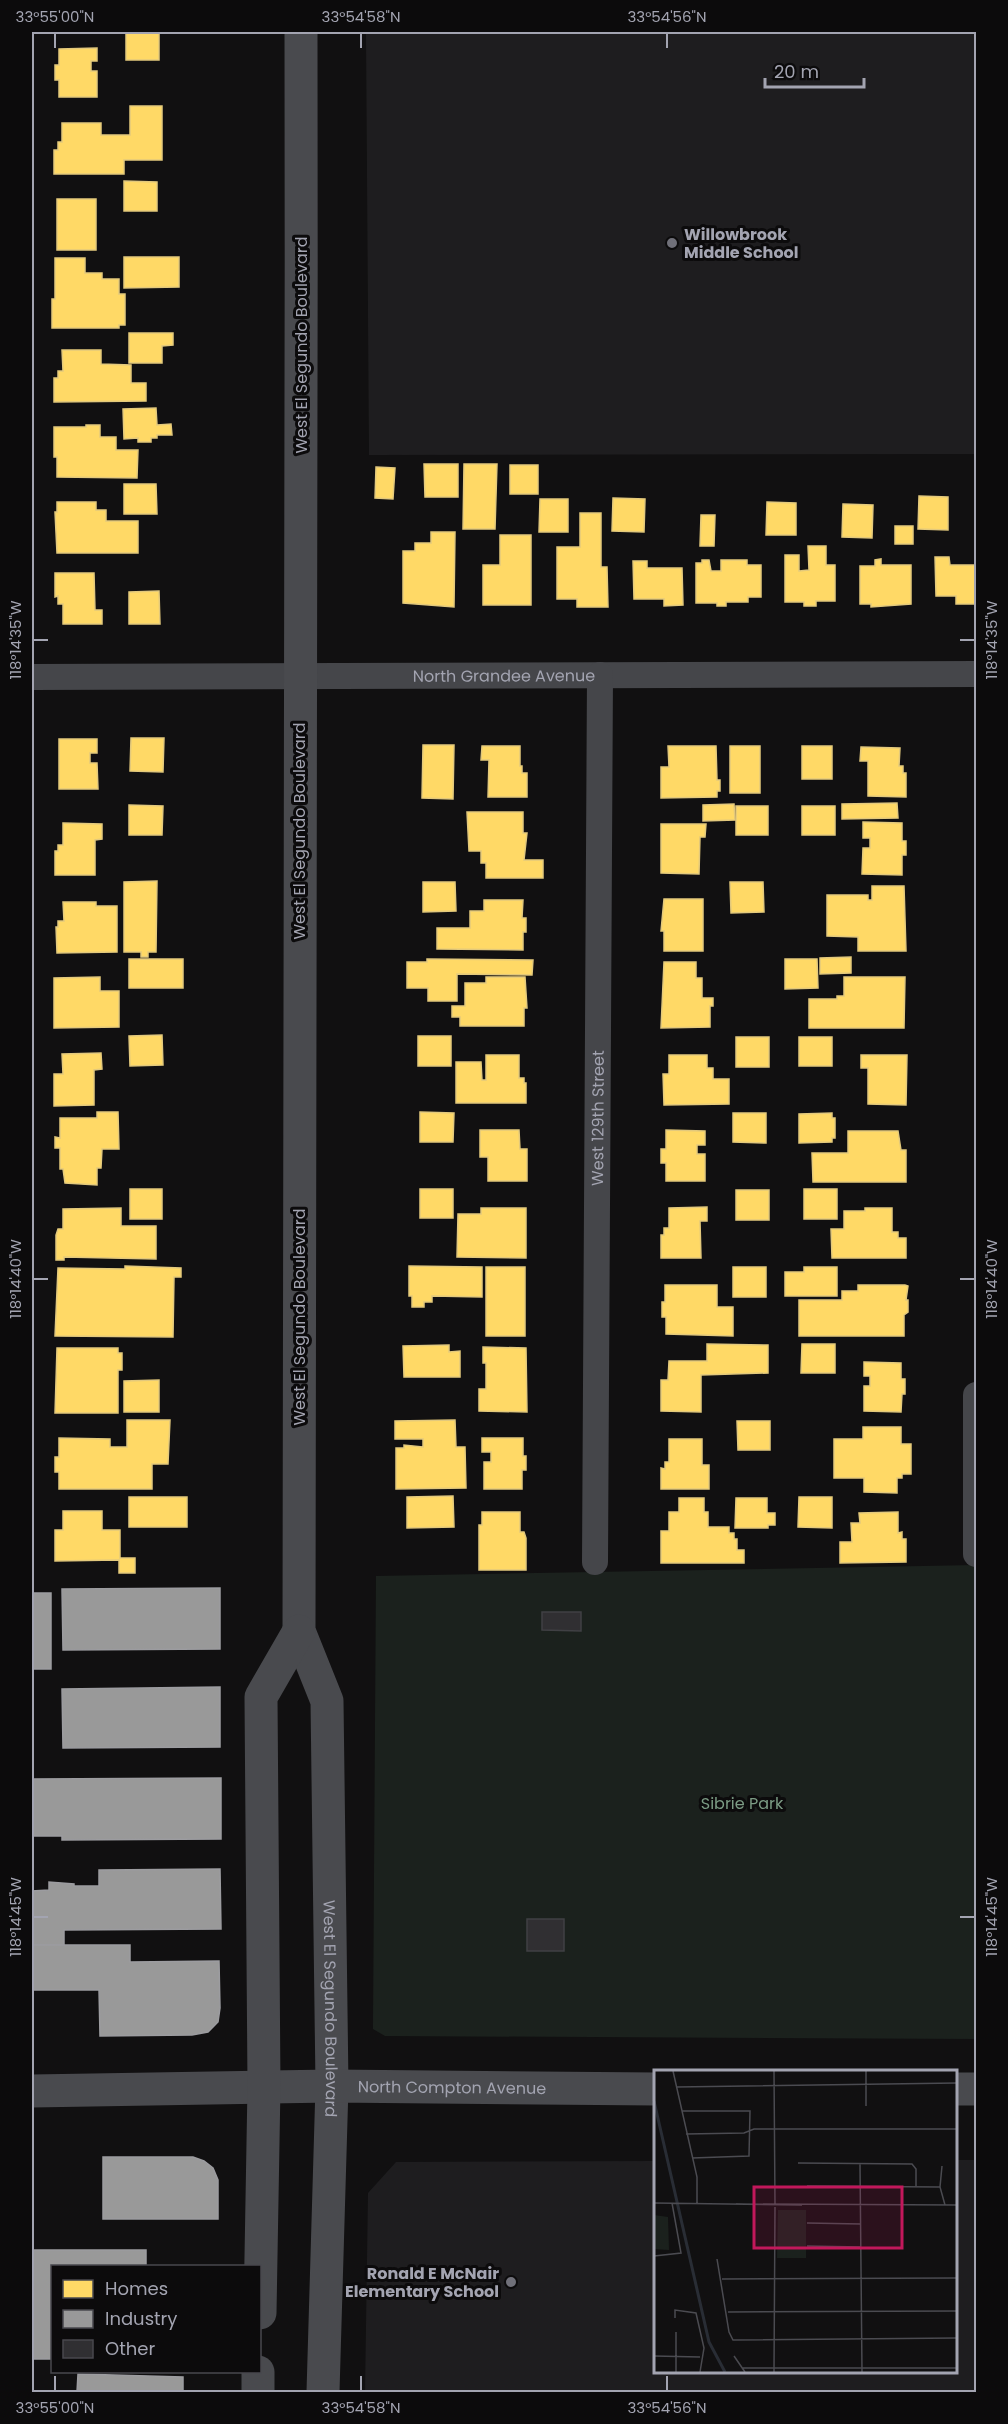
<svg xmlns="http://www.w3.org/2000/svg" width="1008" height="2424" font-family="Poppins,sans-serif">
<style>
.built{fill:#1e1d1f}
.green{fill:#1b211d}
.homes{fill:#ffd966;stroke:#e3c97c;stroke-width:1.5}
.industry{fill:#999;stroke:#9c9ca0;stroke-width:1.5}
.building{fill:#302f32;stroke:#404044;stroke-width:1.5}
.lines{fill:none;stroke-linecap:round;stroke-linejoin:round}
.street{stroke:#45464a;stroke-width:26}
.secondary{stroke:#494a4e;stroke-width:33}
.ticks{fill:none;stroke:#a3a4b1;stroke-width:2}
.poi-dot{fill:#707079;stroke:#0c0b0c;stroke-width:2}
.labels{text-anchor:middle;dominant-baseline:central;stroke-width:6;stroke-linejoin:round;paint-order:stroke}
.poi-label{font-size:16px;font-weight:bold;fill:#a3a4b1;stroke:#0c0b0c;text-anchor:start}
.street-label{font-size:16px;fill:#a3a4b1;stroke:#0c0b0c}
.park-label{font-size:16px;fill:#7b9b84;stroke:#0c0b0c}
.inset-river{fill:none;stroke:#292d35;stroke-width:3}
.inset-road{fill:none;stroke:#4b4b51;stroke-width:1.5}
.view{fill:#c2185b;fill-opacity:0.15;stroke:#c2185b;stroke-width:3}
.inset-edge{fill:none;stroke:#a3a4b1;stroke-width:3}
.neatline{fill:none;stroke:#a3a4b1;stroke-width:2}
.ticks-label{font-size:15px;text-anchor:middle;fill:#a3a4b1}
</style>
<rect width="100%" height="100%" fill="#111011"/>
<g class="built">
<polygon points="366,32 976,32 976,454 369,455"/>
<polygon points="956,2160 976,2160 976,2392 365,2392 368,2193 396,2162 655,2161 656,2372 956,2372"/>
</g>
<polygon class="green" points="976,1565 976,2039 385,2036 373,2029 376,1576"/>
<g class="homes">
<rect x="126" y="32" width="33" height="28"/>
<polygon points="97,48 97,61 91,61 91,71 97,71 97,97 59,97 59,80 55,80 55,65 59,65 59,49"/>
<polygon points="130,106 162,106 162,160 124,160 124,174 54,174 54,150 58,150 58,142 62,142 62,123 101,123 101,135 130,135"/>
<polygon points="124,181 157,182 157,211 124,211"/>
<rect x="57" y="199" width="39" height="51"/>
<polygon points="124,257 179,257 179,287 124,288"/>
<polygon points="55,258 85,258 85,273 102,273 102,279 119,279 119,294 125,294 125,325 119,325 119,328 52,328 52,299 55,299"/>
<polygon points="129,333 173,333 173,345 162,346 162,363 129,363"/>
<polygon points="62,350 101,350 101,364 131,365 131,383 146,383 146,401 54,402 54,378 58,378 58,371 63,371"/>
<polygon points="156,408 157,425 171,424 172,435 157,435 157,438 151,438 151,442 138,442 138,438 124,439 123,409"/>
<polygon points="86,425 100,425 100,437 116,437 116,450 138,450 137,478 57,477 57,457 54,457 54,427 86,427"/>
<polygon points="424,464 458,464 458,497 425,497"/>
<polygon points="464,464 497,464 495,529 463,529"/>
<rect x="510" y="465" width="28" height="29"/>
<polygon points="376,467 395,468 393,499 375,498"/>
<polygon points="124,484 156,484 157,514 124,514"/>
<polygon points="919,496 948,497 948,530 918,529"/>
<polygon points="613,498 645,499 644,532 612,531"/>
<polygon points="540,499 568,499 568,532 539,532"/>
<polygon points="57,502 96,502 96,510 106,510 106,521 138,521 138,553 57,553 55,512 57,512"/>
<polygon points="767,502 796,503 796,535 766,535"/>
<polygon points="843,504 873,505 872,538 842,537"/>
<polygon points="580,513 601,513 601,567 607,567 608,607 577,607 577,599 557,599 557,547 580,547"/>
<polygon points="701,515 715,515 714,546 700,546"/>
<rect x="895" y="526" width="18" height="18"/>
<polygon points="431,532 455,532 454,607 403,603 403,551 415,551 415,543 431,543"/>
<polygon points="500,535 531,535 531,605 483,605 483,565 500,565"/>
<polygon points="808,546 826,546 826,565 835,565 835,601 816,601 816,606 804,606 804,602 785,602 785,555 799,555 799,571 809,570"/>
<polygon points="935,557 949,557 950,565 976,565 976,604 956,604 956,596 936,596"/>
<polygon points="881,559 881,565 911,565 911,604 871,607 871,604 860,604 860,566 875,566 875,560"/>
<polygon points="702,560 709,560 711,571 721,571 721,560 747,560 747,565 761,565 761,597 748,597 748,602 726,602 726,606 717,606 717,603 696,603 696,563 702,563"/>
<polygon points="633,561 647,561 647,568 682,568 683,605 664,606 664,599 634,599"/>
<polygon points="55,573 94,573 95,610 102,610 102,624 63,624 63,604 58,604 58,596 55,597"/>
<polygon points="159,591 160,624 129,624 129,592"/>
<polygon points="131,738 164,738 163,772 130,771"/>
<polygon points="59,739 97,739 97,753 90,753 90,763 97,763 98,789 59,789"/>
<polygon points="423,745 454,745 453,799 422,798"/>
<polygon points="482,746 520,746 520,766 522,766 522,773 527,773 527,797 488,797 489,760 481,760"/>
<polygon points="668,746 716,746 717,780 720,780 720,791 717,791 717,797 661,798 661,767 669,767"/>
<rect x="730" y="746" width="30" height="47"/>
<rect x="802" y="746" width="30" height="33"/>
<polygon points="861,747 900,748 899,766 903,766 903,773 906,773 906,797 868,796 868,761 860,761"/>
<polygon points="897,803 898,818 842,819 842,804"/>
<polygon points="734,804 735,820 703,821 703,805"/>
<polygon points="129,805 163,806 162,835 129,835"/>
<rect x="736" y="806" width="32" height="29"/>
<rect x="802" y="806" width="33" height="29"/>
<polygon points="467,812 523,812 523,833 527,833 524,860 543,860 543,878 486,878 486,863 481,863 481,851 469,851"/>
<polygon points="863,822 902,823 902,841 906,841 906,855 902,855 902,875 862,874 863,848 870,848 870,838 863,838"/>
<polygon points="63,823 102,824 102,839 95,840 95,875 55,875 55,851 58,851 58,845 63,845"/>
<polygon points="661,824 706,824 705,837 700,837 699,874 661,873"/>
<polygon points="157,881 156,952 148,952 148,957 141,957 141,952 124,952 124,882"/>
<polygon points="423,882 455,882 456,911 423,912"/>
<polygon points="730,882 763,882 764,912 731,913"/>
<polygon points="872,886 904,886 906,951 858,951 858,937 827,936 827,895 868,895 868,900 872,900"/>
<polygon points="664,899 703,899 703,951 664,951 664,931 661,931"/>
<polygon points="484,900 523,900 522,918 526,918 526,932 523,932 523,950 437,949 437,928 470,928 470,911 484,911"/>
<polygon points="63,902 96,902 96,906 117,906 117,952 57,953 56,927 58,927 58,921 64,921"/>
<polygon points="851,957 851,973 820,974 820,958"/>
<rect x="129" y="959" width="54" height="29"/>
<polygon points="427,959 533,960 532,975 457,974 457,1001 428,1001 428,988 407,988 407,962 427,962"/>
<polygon points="785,959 817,959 818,988 785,989"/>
<polygon points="664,962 696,962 696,978 702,978 702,998 713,998 713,1006 710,1006 710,1027 661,1028"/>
<polygon points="100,977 100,991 119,991 119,1027 54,1028 54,978"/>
<polygon points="486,977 525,977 527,1008 524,1008 524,1026 460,1026 460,1017 452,1017 452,1006 465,1006 465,983 486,983"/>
<polygon points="844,977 905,977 904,1028 809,1028 809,999 837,999 837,996 844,996"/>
<polygon points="162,1035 163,1065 130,1066 129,1036"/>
<rect x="418" y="1036" width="33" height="30"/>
<rect x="736" y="1037" width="33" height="30"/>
<rect x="799" y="1037" width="33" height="29"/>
<polygon points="101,1053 102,1069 94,1070 94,1105 54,1106 54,1074 63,1074 62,1054"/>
<polygon points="486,1055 519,1055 519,1078 524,1078 524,1083 526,1083 526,1103 456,1103 456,1062 481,1062 482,1080 486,1080"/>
<polygon points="669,1055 707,1055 707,1068 713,1068 713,1079 729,1079 729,1104 664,1105 663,1074 669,1074"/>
<polygon points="861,1055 907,1055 906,1105 868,1104 868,1068 861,1068"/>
<polygon points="97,1112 118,1112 119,1149 102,1149 101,1168 97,1168 97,1185 65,1183 63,1169 60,1169 60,1148 55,1148 55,1137 60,1138 60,1118 97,1118"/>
<polygon points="420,1112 454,1113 453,1142 420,1142"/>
<polygon points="733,1113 766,1113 766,1143 733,1142"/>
<polygon points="832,1113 832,1118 835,1118 835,1138 832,1138 832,1142 799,1143 799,1114"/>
<polygon points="480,1130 519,1130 520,1149 527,1149 527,1181 488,1181 488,1157 480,1157"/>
<polygon points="666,1130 705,1131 705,1145 697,1145 697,1154 705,1154 705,1181 666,1181 666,1163 661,1163 661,1149 666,1149"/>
<polygon points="848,1131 898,1131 901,1150 906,1150 906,1182 813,1182 812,1153 848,1153"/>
<rect x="130" y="1189" width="32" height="30"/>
<rect x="420" y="1189" width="33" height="29"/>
<rect x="804" y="1189" width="33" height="30"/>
<rect x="736" y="1190" width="33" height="30"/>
<polygon points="707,1207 707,1221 700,1221 701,1258 661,1258 661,1235 664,1235 664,1228 669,1228 669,1208"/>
<polygon points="121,1208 121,1226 156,1226 156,1259 64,1257 64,1260 56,1260 56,1235 58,1229 63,1229 63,1209"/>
<polygon points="481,1208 526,1208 526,1258 457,1257 458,1214 481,1214"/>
<polygon points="865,1208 892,1208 892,1232 898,1232 898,1238 906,1238 906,1258 832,1258 831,1229 844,1229 844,1211 865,1211"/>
<polygon points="125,1266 181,1268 181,1277 174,1277 173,1337 55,1336 58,1268 125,1269"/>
<polygon points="409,1266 482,1267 482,1297 432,1296 432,1302 424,1302 424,1307 412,1307 412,1296 409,1296"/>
<rect x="486" y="1267" width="39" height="69"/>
<rect x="733" y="1267" width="33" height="30"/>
<polygon points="804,1267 837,1267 837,1296 785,1296 785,1272 804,1272"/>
<polygon points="665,1285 717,1285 717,1307 733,1307 733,1336 666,1334 666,1317 662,1317 662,1302 665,1302"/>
<polygon points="858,1285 905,1285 908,1286 906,1300 908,1300 908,1312 904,1315 904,1336 799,1336 799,1300 842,1300 842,1291 858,1291"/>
<polygon points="707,1344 768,1345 768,1373 701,1375 701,1412 661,1411 661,1380 668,1380 669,1361 707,1361"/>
<polygon points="802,1344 835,1344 835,1373 801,1373"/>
<polygon points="449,1345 449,1352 460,1351 460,1377 404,1377 403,1346"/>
<polygon points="483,1347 526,1348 527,1412 479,1411 479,1389 486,1389 486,1363 483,1363"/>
<polygon points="57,1348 118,1348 118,1353 122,1353 122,1370 118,1370 118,1413 55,1413"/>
<polygon points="864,1362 901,1363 901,1379 905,1379 905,1394 902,1394 901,1412 864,1411 864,1386 870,1386 870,1376 864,1376"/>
<polygon points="159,1380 159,1412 124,1412 124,1381"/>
<polygon points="127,1420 170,1420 168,1464 152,1464 152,1489 59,1489 59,1472 55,1472 55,1457 59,1457 59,1438 110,1439 110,1447 127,1447"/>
<polygon points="455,1420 456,1447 465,1447 466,1488 396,1489 396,1448 404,1448 404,1445 423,1447 423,1439 395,1439 395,1421"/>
<polygon points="737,1421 770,1421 770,1450 738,1450"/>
<polygon points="863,1427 901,1427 901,1444 911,1444 911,1474 902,1474 902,1478 897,1478 897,1493 864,1492 864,1478 834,1478 834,1439 863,1439"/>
<polygon points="482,1438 523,1438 523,1456 526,1456 526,1470 522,1470 522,1489 484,1489 484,1462 491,1462 491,1452 482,1452"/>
<polygon points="669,1439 702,1439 702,1465 709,1465 709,1489 661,1489 661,1468 665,1469 665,1462 669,1462"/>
<polygon points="453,1496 454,1527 407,1528 407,1497"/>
<rect x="129" y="1497" width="58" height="30"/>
<polygon points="799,1497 832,1497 832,1528 798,1527"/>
<polygon points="679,1498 704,1498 704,1512 708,1512 708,1527 729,1527 729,1533 734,1533 734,1539 737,1539 737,1550 744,1550 744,1563 661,1563 661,1531 669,1531 669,1512 679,1512"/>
<polygon points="736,1498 767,1498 767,1513 775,1513 775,1525 768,1525 768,1528 735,1528"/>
<polygon points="63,1511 102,1511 102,1530 120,1530 120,1558 135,1558 135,1573 119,1573 119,1560 55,1561 55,1530 63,1530"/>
<polygon points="482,1512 520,1512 520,1532 524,1532 526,1538 526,1570 479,1570 479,1525 482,1525"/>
<polygon points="898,1512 898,1533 902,1532 902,1539 906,1539 906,1562 840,1563 840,1542 852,1542 851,1523 860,1523 859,1513"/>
</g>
<g class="industry">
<polygon points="220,1588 220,1649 63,1650 62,1589"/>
<rect x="32" y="1593" width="19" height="76"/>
<polygon points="220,1687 220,1747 63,1748 62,1689"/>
<polygon points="221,1778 221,1839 62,1840 62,1836 32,1836 32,1779"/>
<polygon points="220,1869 221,1929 64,1930 64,1945 32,1945 32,1891 49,1890 49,1882 74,1884 74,1886 99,1886 99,1870"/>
<polygon points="32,1945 130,1945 130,1962 219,1961 220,2008 218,2022 208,2032 192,2035 100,2036 99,1990 32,1990"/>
<polygon points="103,2157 193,2157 204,2161 213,2168 218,2180 218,2219 103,2219"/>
<polygon points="32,2250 146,2250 146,2266 52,2266 52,2359 32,2359"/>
<polygon points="78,2374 183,2377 183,2392 77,2392"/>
</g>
<g class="building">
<polygon points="542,1612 581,1612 581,1631 542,1630"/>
<rect x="527" y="1919" width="37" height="32"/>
</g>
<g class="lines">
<g class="street">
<path id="s1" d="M32,677L976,674"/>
<polyline points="976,1554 976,1395"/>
<path id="s2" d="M595,1562L600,675"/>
</g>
<g class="secondary">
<path id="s3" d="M301,32C302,565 299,1098 299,1631L327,1701L332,2086L323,2392"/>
<polyline points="956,2089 976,2089"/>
<path id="s4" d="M32,2091L332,2086L656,2089"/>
<polyline points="260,2313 264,2086 261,1697 299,1631"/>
<polyline points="258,2392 258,2372"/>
</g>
</g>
<path class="ticks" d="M55,33V48M361,33V48M667,33V48M33,640H48M960,640H975M33,1279H48M960,1279H975M33,1917H48M960,1917H975M55,2376V2391M361,2376V2391M667,2376V2391"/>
<g class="poi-dot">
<circle cx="672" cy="243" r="6"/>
<circle cx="511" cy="2282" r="6"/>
</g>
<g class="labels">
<g class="poi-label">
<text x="684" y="234">Willowbrook<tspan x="684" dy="18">Middle School</tspan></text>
<text x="499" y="2273" text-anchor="end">Ronald E McNair<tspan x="499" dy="18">Elementary School</tspan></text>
</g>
<g class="street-label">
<text transform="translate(301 345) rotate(-90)">West El Segundo Boulevard</text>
<text stroke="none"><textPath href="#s1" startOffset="472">North Grandee Avenue</textPath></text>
<text transform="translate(299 831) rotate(-90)">West El Segundo Boulevard</text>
<text stroke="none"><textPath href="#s2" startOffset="444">West 129th Street</textPath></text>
<text transform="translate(299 1317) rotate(-90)">West El Segundo Boulevard</text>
<text stroke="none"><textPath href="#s3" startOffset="1982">West El Segundo Boulevard</textPath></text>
<text stroke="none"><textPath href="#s4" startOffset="420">North Compton Avenue</textPath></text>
</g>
<g class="park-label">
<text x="742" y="1803">Sibrie Park</text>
</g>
</g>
<g transform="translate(654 2070)">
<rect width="303" height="303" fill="#111011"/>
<path d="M124,140H152V188H123ZM0,145L14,147L15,180L0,179Z" fill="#1b211d"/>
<path class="inset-river" d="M0,31L55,272L71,302"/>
<path class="inset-road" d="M19,1L43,107V133M120,1L121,135M22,17L303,13M212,36V1M28,41H96L95,86L38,88M32,64L90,63L100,59H303M144,93L258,94L262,99V116M206,94L208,302M288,96L286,117L291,135M153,116L286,117M0,133L148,135M82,134L303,135M153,153L207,154M153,176L207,177M0,186L27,183L18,133M63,189L75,262L79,270L303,268M68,209L303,208M74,242L303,241M21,248V240L42,243L50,278L46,302M0,286L46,287M80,286L91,302M88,298H303M22,302V262M120,302L121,137"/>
<path class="view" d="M100,117H248V178H100Z"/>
<rect width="303" height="303" class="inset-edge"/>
</g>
<rect width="1008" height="2424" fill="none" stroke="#0c0b0c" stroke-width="66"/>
<rect x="51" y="2265" width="210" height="108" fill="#0c0b0c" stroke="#48484e" stroke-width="1.5"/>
<rect x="63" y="2280" width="30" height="18" fill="#ffd966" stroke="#48484e" stroke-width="1.5"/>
<text x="105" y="2295" font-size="18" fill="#a3a4b1">Homes</text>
<rect x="63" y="2310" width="30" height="18" fill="#999999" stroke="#48484e" stroke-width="1.5"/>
<text x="105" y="2325" font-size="18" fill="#a3a4b1">Industry</text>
<rect x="63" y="2340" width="30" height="18" fill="#302f32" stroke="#48484e" stroke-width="1.5"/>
<text x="105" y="2355" font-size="18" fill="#a3a4b1">Other</text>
<path d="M765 78v9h99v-9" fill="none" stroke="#a3a4b1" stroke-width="3"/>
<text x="774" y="78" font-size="18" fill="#a3a4b1" stroke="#0c0b0c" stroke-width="4.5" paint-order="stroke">20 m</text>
<rect x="33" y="33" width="942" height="2358" class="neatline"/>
<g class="ticks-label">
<text x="55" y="22">33°55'00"N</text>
<text x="361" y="22">33°54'58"N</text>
<text x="667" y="22">33°54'56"N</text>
<text transform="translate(992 640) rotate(-90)" y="5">118°14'35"W</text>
<text transform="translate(16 640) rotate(-90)" y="5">118°14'35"W</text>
<text transform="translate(992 1279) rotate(-90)" y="5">118°14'40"W</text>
<text transform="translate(16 1279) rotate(-90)" y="5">118°14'40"W</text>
<text transform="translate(992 1917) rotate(-90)" y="5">118°14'45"W</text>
<text transform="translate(16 1917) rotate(-90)" y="5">118°14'45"W</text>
<text x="55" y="2413">33°55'00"N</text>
<text x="361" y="2413">33°54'58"N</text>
<text x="667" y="2413">33°54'56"N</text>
</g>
</svg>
